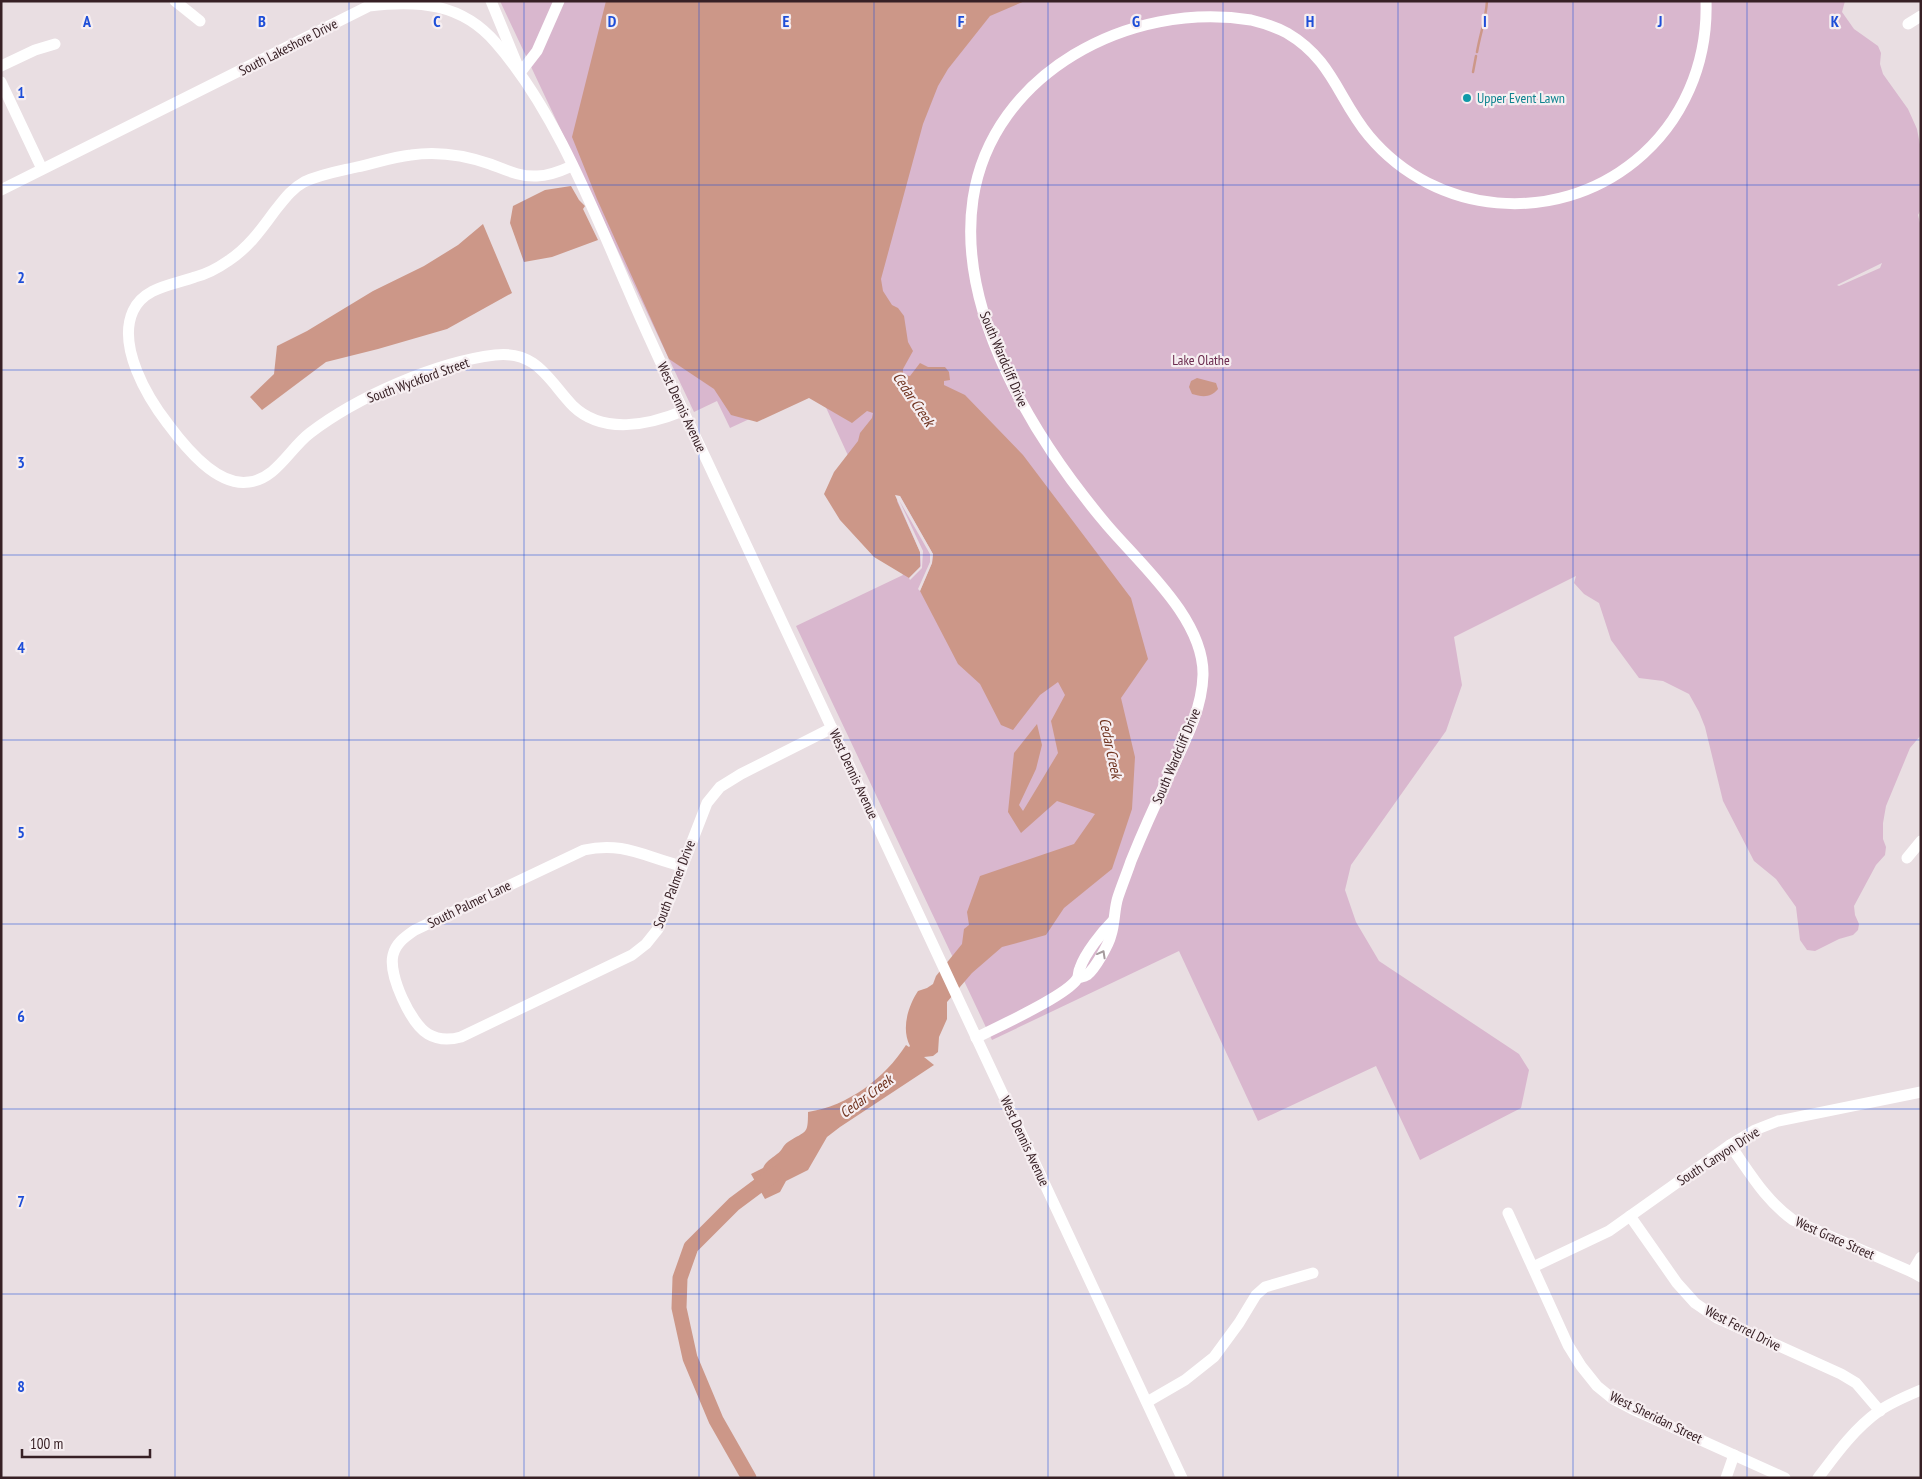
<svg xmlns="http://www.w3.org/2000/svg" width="1922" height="1479" font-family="'PT Sans Narrow',sans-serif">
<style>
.green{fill:#d9b7ce;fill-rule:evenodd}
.water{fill:#cc9788}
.pier{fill:#e9dee2}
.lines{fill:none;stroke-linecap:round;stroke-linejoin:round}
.stream{stroke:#cc9788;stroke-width:2.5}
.river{stroke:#cc9788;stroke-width:15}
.minor{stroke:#fff;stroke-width:11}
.oneway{stroke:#a59b9d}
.grid{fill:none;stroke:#1d4ed8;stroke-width:1;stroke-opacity:0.55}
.culture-dot{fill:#0f9aa8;stroke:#f6eef1;stroke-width:2}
.labels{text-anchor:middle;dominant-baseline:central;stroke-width:4.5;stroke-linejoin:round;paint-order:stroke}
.street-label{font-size:14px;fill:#372025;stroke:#f6eef1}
.culture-label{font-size:14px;fill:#0d838f;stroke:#f6eef1;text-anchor:start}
.park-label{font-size:14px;fill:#6c2d4f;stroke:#f6eef1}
.water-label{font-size:15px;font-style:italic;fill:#6f321e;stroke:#f6eef1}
.grid-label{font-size:16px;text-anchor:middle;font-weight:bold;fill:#1d4ed8;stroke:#f6eef1;stroke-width:4.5;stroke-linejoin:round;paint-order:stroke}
</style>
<rect width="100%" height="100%" fill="#e9dee2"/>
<path class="green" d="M500,1H1845L1842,12L1854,29L1878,46L1881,53L1880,64L1883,74L1908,109L1917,129L1921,150V209L1918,215L1921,227V735L1910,748L1886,806L1883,823V839L1886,847L1885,855L1876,865L1854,906L1855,915L1859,924L1858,930L1853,935L1839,939L1815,951L1807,950L1800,940L1796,907L1776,879L1754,861L1723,801L1705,727L1699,712L1689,694L1663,681L1639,678L1611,640L1599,603L1584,594L1574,583L1576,576L1454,637L1462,685L1446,731L1351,865L1345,890L1356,922L1379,961L1519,1054L1529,1070L1521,1108L1420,1160L1376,1066L1258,1121L1179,951L992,1040L796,626L903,575L817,388L730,428L717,401L694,412ZM1882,263L1880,268L1839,286L1837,285Z"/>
<g class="water">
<path d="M606,1H1025L990,16L948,69L938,86L923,124L881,279L883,291L892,305L898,308L904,316L908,342L913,351L903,369V373L905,375L910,376L920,363L928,367H945L949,372L950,380L944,381V385L965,395L1023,455L1131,598L1148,659L1121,698L1135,757L1132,809L1112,869L1064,908L1046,935L1002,947L972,973L947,1002V1019L939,1037L938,1052L933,1056L924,1057L934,1065L840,1127L827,1137L808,1170L786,1181L780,1192L765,1199L751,1174L763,1168C767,1160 770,1160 777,1154C782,1151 783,1145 788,1142C806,1130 808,1136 808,1112C848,1106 885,1078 906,1045L909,1047L910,1046C901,1029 908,1006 918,991L927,988L933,984L936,976L962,944L964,929L969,925L967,912L980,876L1074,844L1095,814L1057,801L1021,833L1008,812L1014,753L1037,724L1042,745L1036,769L1019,805L1023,811L1058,753L1051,721L1065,695L1058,682L1040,695L1013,730L1001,725L980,684L958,664L920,591L932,563L933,554L900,496L897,501L920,552V567L909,578L874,557L840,520L824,494L834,472L858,441L860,433L872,418L873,413L867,411L852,423L809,398L757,422L731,415L714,389L669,359L597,199L572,137Z"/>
<polygon points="571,186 579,200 585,206 583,209 598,240 552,257 524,262 510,223 513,206 545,190"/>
<polygon points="483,224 512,293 447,329 378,349 326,362 262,410 250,397 274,374 277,346 307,331 373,291 424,266 458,245"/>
<path d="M1197,378L1216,383L1218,389C1211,398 1202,397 1192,394L1189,387L1191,381Z"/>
</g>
<polygon class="pier" points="895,495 900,496 933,554 932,563 920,591 918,589 930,562 930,554 899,500 923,551 922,568 910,580 909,578 921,566 920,552"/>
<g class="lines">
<g class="stream">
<path d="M1477,52C1480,34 1486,19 1487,1"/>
<polyline points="1473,72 1476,56"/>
</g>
<polyline class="river" points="749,1478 716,1420 690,1358 679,1308 680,1278 691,1247 734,1204 774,1174"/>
<g class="minor">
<polyline points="175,1 200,21"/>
<polyline points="491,1 517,64"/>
<polyline points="1908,24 1921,16"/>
<polyline points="1,66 35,50 55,44"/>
<polyline points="520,73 537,51 559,1"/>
<polyline points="1,82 42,169"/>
<path d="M572,166C561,171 549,176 537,176C520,177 506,170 490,164C464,155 438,151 411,155C393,157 375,163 357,167C340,171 321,174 304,182C291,189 283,201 274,212C261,230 247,249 228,261C218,268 207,274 195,277C173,285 144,287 133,311C117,346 147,397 168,424C185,447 217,487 249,482C276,479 290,448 310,433C357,397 436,362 495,355C537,350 549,381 573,406C603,435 649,425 683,411"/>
<path d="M1,190L369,6C418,0 462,3 496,43C554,109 592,207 627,287C652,346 680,404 707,461C866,800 1024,1139 1182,1478"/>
<polyline points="1907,858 1921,841"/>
<path d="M682,866C645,857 623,841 584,850L415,930C405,937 396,943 393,955C388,975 411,1024 428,1034C438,1040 450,1040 461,1037L632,955L646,944L658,929L707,803L720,787L741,774L832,728"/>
<path d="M1078,978C1081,977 1084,977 1087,975C1095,969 1109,944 1111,935C1115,923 1114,909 1118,897C1122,885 1127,873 1131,861C1142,834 1153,809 1166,782C1181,749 1202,713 1203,675C1204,619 1141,565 1107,525C1036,441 956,314 973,199C992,73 1130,0 1251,20C1263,23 1276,27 1287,33C1333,60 1338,99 1369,136C1436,216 1555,226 1635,161C1683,122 1708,63 1706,1"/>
<path d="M976,1038C997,1027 1066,996 1077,979C1079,976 1078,972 1080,968C1085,953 1102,932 1113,921"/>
<path d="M1730,1145C1750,1173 1765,1200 1793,1220L1912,1272L1921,1277"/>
<polyline points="1508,1213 1568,1345 1581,1366 1597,1386 1613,1399 1632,1409 1785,1478"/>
<polyline points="1630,1216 1677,1283 1695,1303 1717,1318 1841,1374 1856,1383 1880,1411"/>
<polyline points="1533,1267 1609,1231 1730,1145 1755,1130 1778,1121 1921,1092"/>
<polyline points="1912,1272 1921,1257"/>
<polyline points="1147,1402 1185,1380 1214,1357 1239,1323 1256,1295 1265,1287 1313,1273"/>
<polyline points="1726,1478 1734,1455"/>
<path d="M1818,1478C1836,1454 1854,1429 1879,1411C1892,1402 1907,1396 1921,1390"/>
</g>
</g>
<defs><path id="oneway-chevron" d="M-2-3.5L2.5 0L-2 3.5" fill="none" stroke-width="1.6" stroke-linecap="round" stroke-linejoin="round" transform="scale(1.25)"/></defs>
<use class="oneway" href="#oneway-chevron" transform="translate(1102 954) rotate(-61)"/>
<path class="grid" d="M175,1V1478M349,1V1478M524,1V1478M699,1V1478M874,1V1478M1048,1V1478M1223,1V1478M1398,1V1478M1573,1V1478M1747,1V1478M1,185H1921M1,370H1921M1,555H1921M1,740H1921M1,924H1921M1,1109H1921M1,1294H1921"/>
<circle class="culture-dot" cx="1467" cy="98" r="5"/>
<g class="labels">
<g class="street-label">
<text transform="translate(288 47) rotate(-27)">South Lakeshore Drive</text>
<text transform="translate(1004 359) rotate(67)">South Wardcliff Drive</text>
<text transform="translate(418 380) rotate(-20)">South Wyckford Street</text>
<text transform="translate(682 407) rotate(65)">West Dennis Avenue</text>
<text transform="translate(1176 756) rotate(-67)">South Wardcliff Drive</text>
<text transform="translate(854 774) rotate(65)">West Dennis Avenue</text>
<text transform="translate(674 884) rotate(-69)">South Palmer Drive</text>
<text transform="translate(469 904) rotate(-26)">South Palmer Lane</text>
<text transform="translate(1025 1141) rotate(65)">West Dennis Avenue</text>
<text transform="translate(1718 1156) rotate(-33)">South Canyon Drive</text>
<text transform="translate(1835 1238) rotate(24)">West Grace Street</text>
<text transform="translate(1743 1328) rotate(27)">West Ferrel Drive</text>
<text transform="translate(1656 1417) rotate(26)">West Sheridan Street</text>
</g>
<g class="culture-label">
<text x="1477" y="98">Upper Event Lawn</text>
</g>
<g class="park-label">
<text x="1201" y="360">Lake Olathe</text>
</g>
<g class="water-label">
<text transform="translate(914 399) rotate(56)">Cedar Creek</text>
<text transform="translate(1111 748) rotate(78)">Cedar Creek</text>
<text transform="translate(866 1096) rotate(-36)">Cedar Creek</text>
</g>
</g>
<g class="grid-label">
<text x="87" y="27">A</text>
<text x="262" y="27">B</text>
<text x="437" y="27">C</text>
<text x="612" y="27">D</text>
<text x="786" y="27">E</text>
<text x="961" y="27">F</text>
<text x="1136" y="27">G</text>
<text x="1310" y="27">H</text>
<text x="1485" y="27">I</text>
<text x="1660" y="27">J</text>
<text x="1835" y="27">K</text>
<text x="21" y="98">1</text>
<text x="21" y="283">2</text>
<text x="21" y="468">3</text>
<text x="21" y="653">4</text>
<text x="21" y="838">5</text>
<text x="21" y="1022">6</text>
<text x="21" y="1207">7</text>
<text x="21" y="1392">8</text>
</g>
<rect width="1922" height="1479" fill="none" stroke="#372025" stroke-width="5"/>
<path d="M22 1449v8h128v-8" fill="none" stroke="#372025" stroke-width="2.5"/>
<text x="30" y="1449" font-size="15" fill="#372025" stroke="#f6eef1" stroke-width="4" paint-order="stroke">100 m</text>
</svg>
